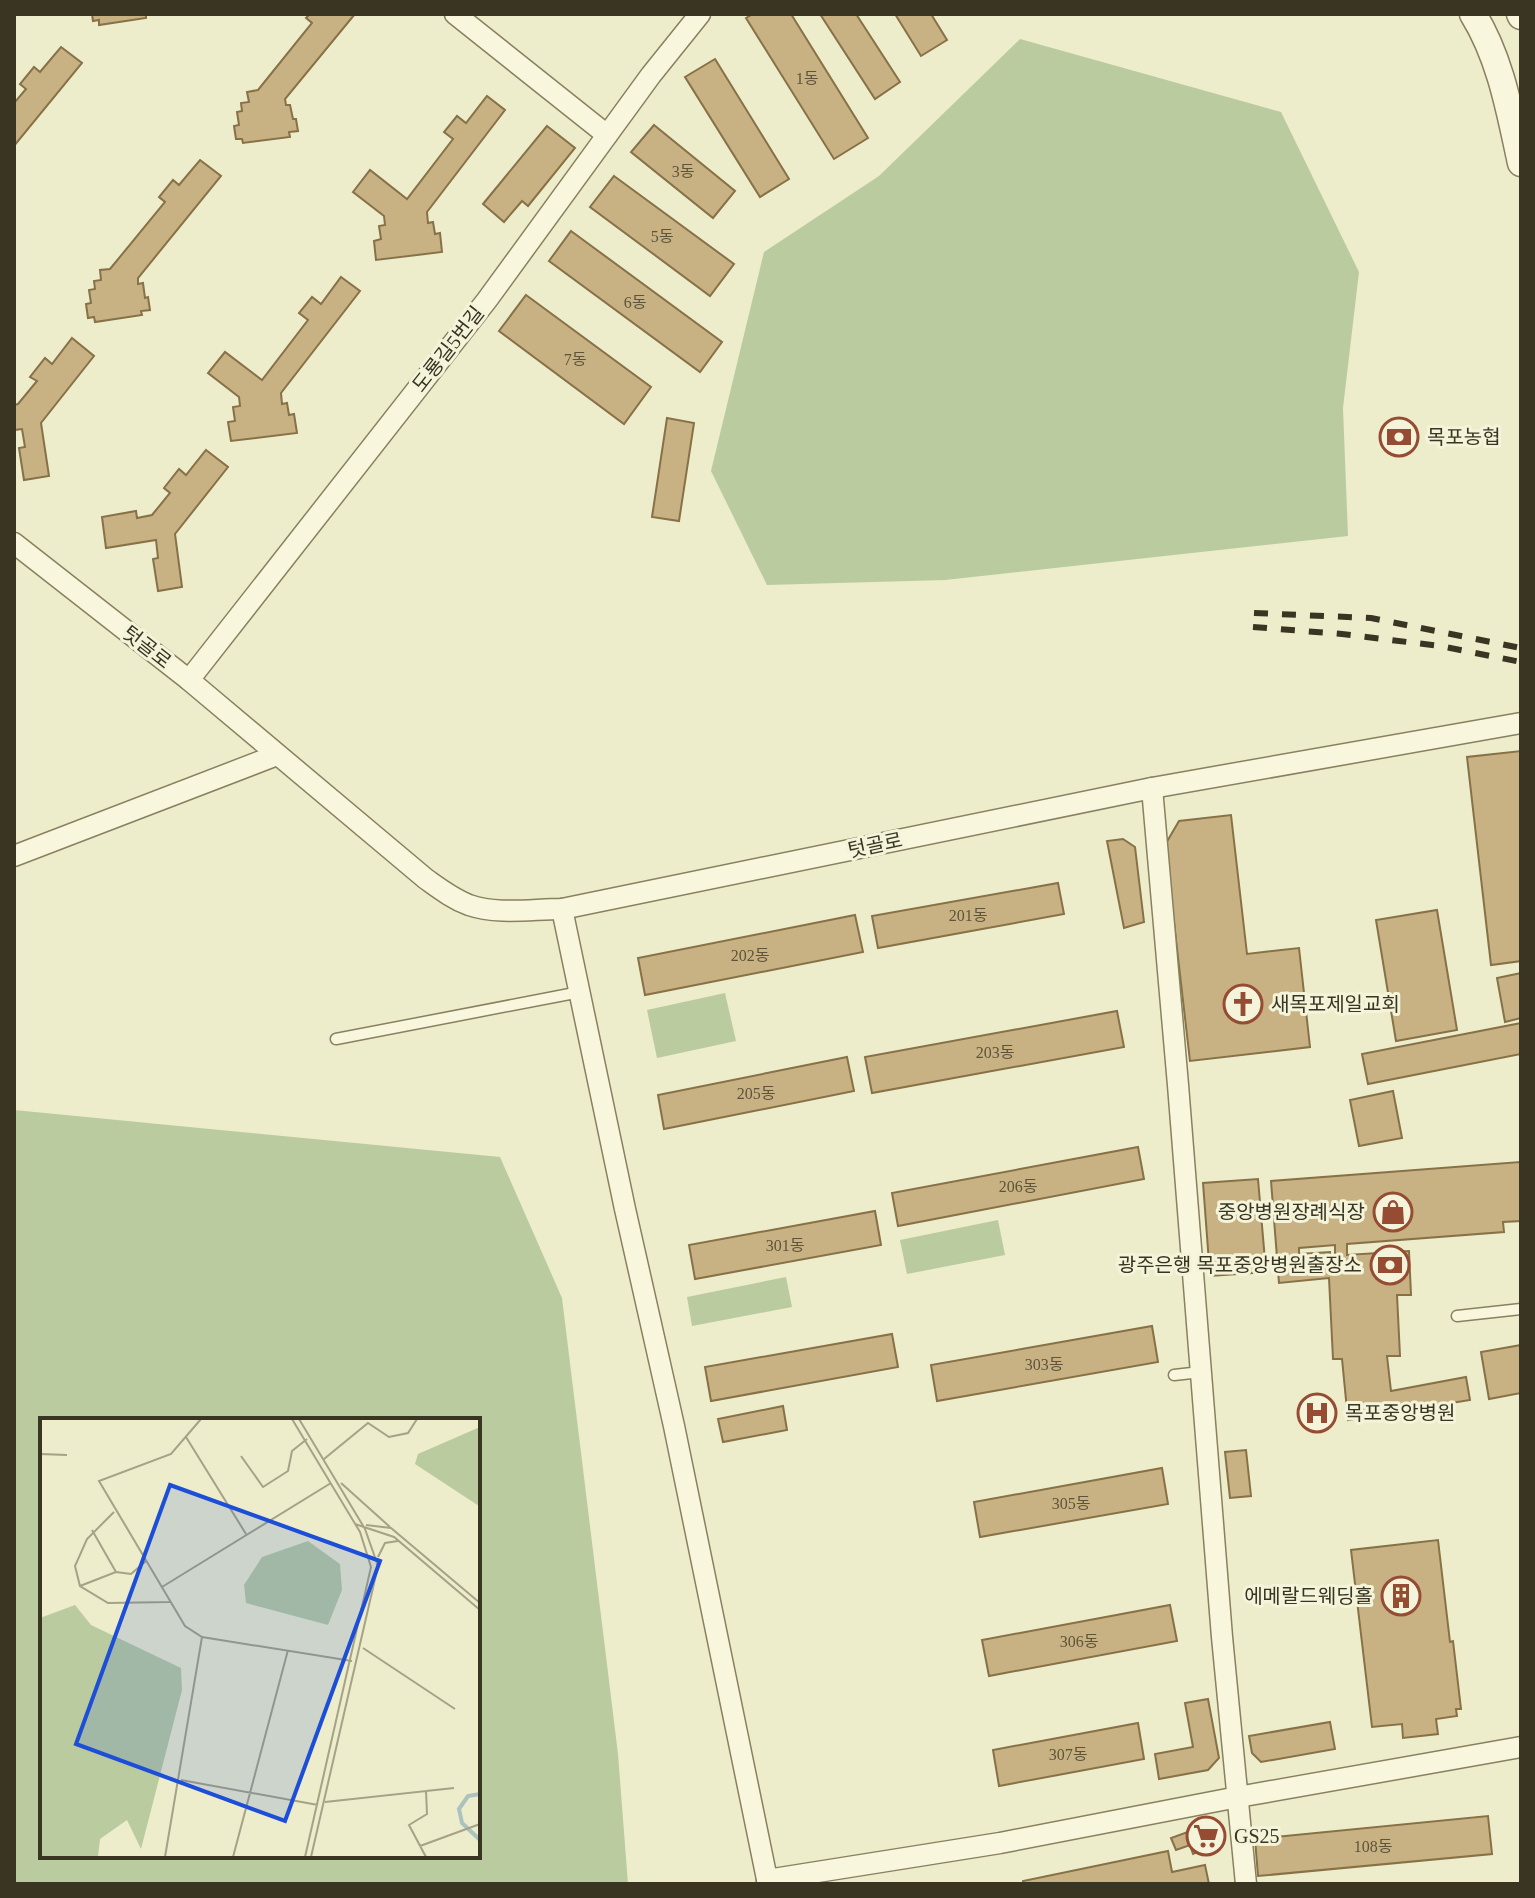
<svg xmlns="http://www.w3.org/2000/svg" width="1535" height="1898" font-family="'Times New Roman','Noto Sans KR',serif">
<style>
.green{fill:#bacb9f;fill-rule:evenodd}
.building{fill:#c8b283;stroke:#877147;stroke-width:2;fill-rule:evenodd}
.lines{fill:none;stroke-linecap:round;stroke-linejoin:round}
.service-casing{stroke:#898060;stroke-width:13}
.minor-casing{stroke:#898060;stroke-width:23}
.tertiary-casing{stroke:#898060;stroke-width:29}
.service{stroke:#f8f7de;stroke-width:10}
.minor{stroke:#f8f7de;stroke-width:20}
.tertiary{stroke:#f8f7de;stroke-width:26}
.rail{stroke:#3a3422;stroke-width:6;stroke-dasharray:14 14;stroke-linecap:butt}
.labels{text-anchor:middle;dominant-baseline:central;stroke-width:6;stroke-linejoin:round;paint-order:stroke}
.number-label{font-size:16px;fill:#5e543a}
.street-label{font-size:20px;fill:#3a3422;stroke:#f4f4da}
.poi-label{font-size:20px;fill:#3a3422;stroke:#f4f4da;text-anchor:start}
.inset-river{fill:none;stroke:#abc2c1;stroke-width:4}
.inset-road{fill:none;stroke:#a5a287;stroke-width:2}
.view{fill:#1d4ed8;fill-opacity:0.15;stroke:#1d4ed8;stroke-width:4}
.inset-edge{fill:none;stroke:#3a3422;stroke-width:4}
</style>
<rect width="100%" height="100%" fill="#edeccb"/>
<g class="green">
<polygon points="1020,39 1281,112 1359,272 1343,408 1348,536 945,580 767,585 711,471 764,252 879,176"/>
<polygon points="725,993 736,1041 657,1058 647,1010"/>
<path d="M14,1110L500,1157L562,1298L618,1754L628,1884H14ZM478,1420V1856H42V1420Z"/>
<polygon points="998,1220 1005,1255 907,1274 900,1240"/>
<polygon points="786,1277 792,1307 692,1326 687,1297"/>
</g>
<g class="building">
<polygon points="92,14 146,14 146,18 99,25 99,20 93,21"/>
<polygon points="310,14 355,14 285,99 286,105 290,105 293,119 296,119 298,131 289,132 290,137 243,143 242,139 236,139 234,126 239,125 237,112 242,111 241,103 249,102 247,92 258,90 312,23 306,18"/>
<polygon points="753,14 791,14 868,138 834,159 746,18"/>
<polygon points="820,14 856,14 900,82 875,99"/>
<polygon points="895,14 931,14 947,40 921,56"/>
<polygon points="61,47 82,63 14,146 14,103 26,89 20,84 34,67 40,72"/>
<polygon points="715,59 789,179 760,197 685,77"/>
<polygon points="487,96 505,110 427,212 428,223 433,222 435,234 440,233 442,252 376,260 374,241 381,239 379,226 385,225 384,216 353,192 370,170 407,199 453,139 444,132 457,116 466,123"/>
<polygon points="654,125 735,191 713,218 631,152"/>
<polygon points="547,126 575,148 528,206 522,201 504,222 483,204"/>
<polygon points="200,160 221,176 138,278 138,284 143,283 145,298 148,297 150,310 141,311 142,315 95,322 94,317 88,318 86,304 91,303 89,290 95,289 94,281 101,280 100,270 110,269 165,202 159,197 173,180 179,185"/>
<polygon points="614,176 734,264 710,296 590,207"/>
<polygon points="571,231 722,342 700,372 549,261"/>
<polygon points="341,277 360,291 281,393 282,404 287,403 289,415 294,414 297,433 231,441 228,422 235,421 233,407 240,406 239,397 208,373 225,352 262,380 308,320 299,313 312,297 321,304"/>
<polygon points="526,295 651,387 624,424 499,331"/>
<polygon points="72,338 94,356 41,423 49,476 24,480 19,448 25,447 22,429 14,430 14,405 18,404 37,381 30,377 45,358 52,364"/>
<polygon points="667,418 694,423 679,521 652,517"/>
<polygon points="206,450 228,467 175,534 182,587 158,591 153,559 158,558 156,540 106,548 102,517 136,511 137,518 152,515 170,493 164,488 179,469 186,475"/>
<polygon points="1521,751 1521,961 1491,965 1467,757"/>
<polygon points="1231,815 1247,954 1299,948 1310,1047 1190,1061 1165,845 1179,821"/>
<polygon points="1123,839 1135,847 1144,922 1124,928 1107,841"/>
<polygon points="1058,883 1064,914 878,948 872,916"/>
<polygon points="1437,910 1457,1030 1396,1041 1376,920"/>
<polygon points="855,915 863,952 645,995 638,958"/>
<polygon points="1521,973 1521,1018 1505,1022 1497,978"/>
<polygon points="1117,1011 1124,1047 872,1093 865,1057"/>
<polygon points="1521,1023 1521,1054 1368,1084 1362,1054"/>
<polygon points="847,1057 854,1091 664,1129 658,1095"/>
<polygon points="1393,1091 1402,1138 1359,1146 1350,1100"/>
<polygon points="1138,1147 1144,1179 898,1226 892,1193"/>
<path d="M1520,1162L1521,1221L1503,1222L1504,1232L1347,1244V1255L1409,1251L1411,1295H1397L1400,1356H1387L1391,1391L1466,1377L1470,1400L1348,1420L1342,1359H1333L1329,1278L1279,1283L1271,1181ZM1335,1245V1255L1330,1256V1252L1299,1254V1248Z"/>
<polygon points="1258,1179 1266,1272 1210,1276 1203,1183"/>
<polygon points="875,1211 881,1245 695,1279 689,1245"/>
<polygon points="1152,1326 1158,1362 937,1401 931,1365"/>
<polygon points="892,1334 898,1367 711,1401 705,1367"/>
<polygon points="1521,1345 1521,1393 1489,1399 1481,1352"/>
<polygon points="783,1406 787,1430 723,1442 718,1419"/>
<polygon points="1246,1450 1251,1496 1230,1498 1225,1452"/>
<polygon points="1162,1468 1168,1504 980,1537 974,1502"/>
<polygon points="1438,1540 1450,1642 1453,1641 1461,1709 1456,1709 1457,1716 1436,1719 1438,1734 1403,1738 1402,1724 1372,1727 1351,1550"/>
<polygon points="1170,1605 1177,1641 989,1676 982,1640"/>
<polygon points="1208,1699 1219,1758 1208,1770 1159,1779 1155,1754 1193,1747 1185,1703"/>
<polygon points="1330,1722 1335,1749 1261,1762 1252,1753 1249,1736"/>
<polygon points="1138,1723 1144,1759 999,1786 993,1750"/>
<polygon points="1488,1816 1492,1854 1258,1876 1255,1839"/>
<polygon points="1204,1826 1219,1835 1222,1842 1193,1854 1190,1845 1176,1850 1171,1838"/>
<polygon points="1168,1851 1172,1872 1205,1865 1209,1884 1023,1884 1023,1881"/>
</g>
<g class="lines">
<defs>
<g id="service">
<polyline points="336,1039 580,992"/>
<polyline points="1457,1316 1521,1309"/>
<polyline points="1174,1375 1201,1372"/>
</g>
<g id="minor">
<polyline points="455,14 607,135"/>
<path d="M14,543L189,680L426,879C440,889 453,899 469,905C498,915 532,909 562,909L1152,788L1521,723"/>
<polyline points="189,680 487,300 651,75 700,14"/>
<polyline points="1152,788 1178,1085 1222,1637 1246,1884"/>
<polyline points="14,856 277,755"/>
<polyline points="562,909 625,1209 674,1426 768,1884"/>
<polyline points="767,1880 1000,1843 1238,1797 1521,1747"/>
</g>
<g id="tertiary">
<path d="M1473,14C1501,59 1510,113 1521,163"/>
<polyline points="1520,14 1521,16"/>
</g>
</defs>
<use href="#service" class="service-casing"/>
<use href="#minor" class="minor-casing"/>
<use href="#tertiary" class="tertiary-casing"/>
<use href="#service" class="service"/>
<use href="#minor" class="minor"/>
<use href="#tertiary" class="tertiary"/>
<g class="rail">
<polyline points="1254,613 1371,618 1521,648"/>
<polyline points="1253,627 1342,634 1440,646 1521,662"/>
</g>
</g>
<defs>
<symbol id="bank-ring" viewBox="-11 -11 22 22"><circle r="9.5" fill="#f4f4da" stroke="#954c33" stroke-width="1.5"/><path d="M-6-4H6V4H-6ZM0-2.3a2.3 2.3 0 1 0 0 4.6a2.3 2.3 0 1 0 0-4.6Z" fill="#954c33"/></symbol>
<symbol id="church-ring" viewBox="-11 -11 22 22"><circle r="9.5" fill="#f4f4da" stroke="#954c33" stroke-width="1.5"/><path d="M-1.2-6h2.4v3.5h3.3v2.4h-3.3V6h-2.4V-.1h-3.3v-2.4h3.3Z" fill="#954c33"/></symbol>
<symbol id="shop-ring" viewBox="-11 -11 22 22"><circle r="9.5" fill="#f4f4da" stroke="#954c33" stroke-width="1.5"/><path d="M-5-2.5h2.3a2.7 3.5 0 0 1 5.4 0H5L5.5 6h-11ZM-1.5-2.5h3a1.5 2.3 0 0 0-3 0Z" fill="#954c33"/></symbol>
<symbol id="hospital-ring" viewBox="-11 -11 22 22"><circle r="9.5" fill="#f4f4da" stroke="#954c33" stroke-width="1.5"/><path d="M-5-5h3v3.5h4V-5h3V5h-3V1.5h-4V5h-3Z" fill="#954c33"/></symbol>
<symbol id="building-ring" viewBox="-11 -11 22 22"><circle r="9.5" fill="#f4f4da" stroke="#954c33" stroke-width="1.5"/><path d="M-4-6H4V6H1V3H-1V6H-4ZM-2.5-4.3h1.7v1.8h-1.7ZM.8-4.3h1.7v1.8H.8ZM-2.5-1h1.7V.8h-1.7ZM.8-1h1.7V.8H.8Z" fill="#954c33"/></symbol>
<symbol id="supermarket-ring" viewBox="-11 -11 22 22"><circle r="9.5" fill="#f4f4da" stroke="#954c33" stroke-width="1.5"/><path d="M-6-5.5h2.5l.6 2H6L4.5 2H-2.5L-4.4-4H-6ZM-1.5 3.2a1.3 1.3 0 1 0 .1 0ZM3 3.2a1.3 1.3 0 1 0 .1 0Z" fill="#954c33"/></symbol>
</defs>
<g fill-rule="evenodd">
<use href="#bank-ring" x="1377" y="415" width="44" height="44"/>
<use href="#church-ring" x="1221" y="982" width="44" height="44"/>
<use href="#shop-ring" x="1371" y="1190" width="44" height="44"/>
<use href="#bank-ring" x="1368" y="1243" width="44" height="44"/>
<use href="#hospital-ring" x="1295" y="1391" width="44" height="44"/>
<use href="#building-ring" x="1379" y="1574" width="44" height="44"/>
<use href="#supermarket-ring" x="1184" y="1814" width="44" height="44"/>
</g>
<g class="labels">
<g class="number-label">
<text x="807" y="78">1동</text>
<text x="683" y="171">3동</text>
<text x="662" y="236">5동</text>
<text x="635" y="302">6동</text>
<text x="575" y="359">7동</text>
<text x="968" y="915">201동</text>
<text x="750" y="955">202동</text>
<text x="995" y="1052">203동</text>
<text x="756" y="1093">205동</text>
<text x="1018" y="1186">206동</text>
<text x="785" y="1245">301동</text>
<text x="1044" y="1364">303동</text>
<text x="1071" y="1503">305동</text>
<text x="1079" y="1641">306동</text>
<text x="1068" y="1754">307동</text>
<text x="1373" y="1846">108동</text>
</g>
<g class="street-label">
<text transform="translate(448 349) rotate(-52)">도룡길5번길</text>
<text transform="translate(147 647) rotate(38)">텃골로</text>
<text transform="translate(875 845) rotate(-12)">텃골로</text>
</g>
<g class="poi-label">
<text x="1427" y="437">목포농협</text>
<text x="1271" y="1004">새목포제일교회</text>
<text x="1365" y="1212" text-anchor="end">중앙병원장례식장</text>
<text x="1362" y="1265" text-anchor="end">광주은행 목포중앙병원출장소</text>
<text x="1345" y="1413">목포중앙병원</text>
<text x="1373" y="1596" text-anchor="end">에메랄드웨딩홀</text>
<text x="1234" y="1836">GS25</text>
</g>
</g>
<g transform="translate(40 1418)">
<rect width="440" height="440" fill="#edeccb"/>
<path d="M440,9V86L439,88L375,46L378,36ZM268,123L300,146L302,172L288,207L206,185L204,167L222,139ZM35,187L51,207L141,250L142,272L101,431L87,402L60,421L58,439H0V200Z" fill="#bacb9f"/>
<path class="inset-river" d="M440,376L428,378L419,391L422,405L440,422"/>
<path class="inset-road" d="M161,1L131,36L59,63L145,208L162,219L312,243M252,1L320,114L331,149L265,439M259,1L325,111L338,148L271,439M146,19L206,116M0,36L27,37M201,38L223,69L248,53L252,33L267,21M284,41L328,5L349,19L368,15L377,1M301,65L350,109M74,94L47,121L35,148L40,168L68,185L130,184M315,106L354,119L440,192M326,107L351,110L440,185M338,139L345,125L358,123M76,154L91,156L106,143M40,168L76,154L52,112M122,169L291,65M323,230L415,291M141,362L278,387M386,373L414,370M285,384L386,373L387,396L369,407L386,439M380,428L440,406M125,439L162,219M193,439L248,232"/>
<path class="view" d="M130,67L340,143L245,403L36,326Z"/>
<rect width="440" height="440" class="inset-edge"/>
</g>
<rect width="1535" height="1898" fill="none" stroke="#3a3422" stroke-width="32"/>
</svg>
